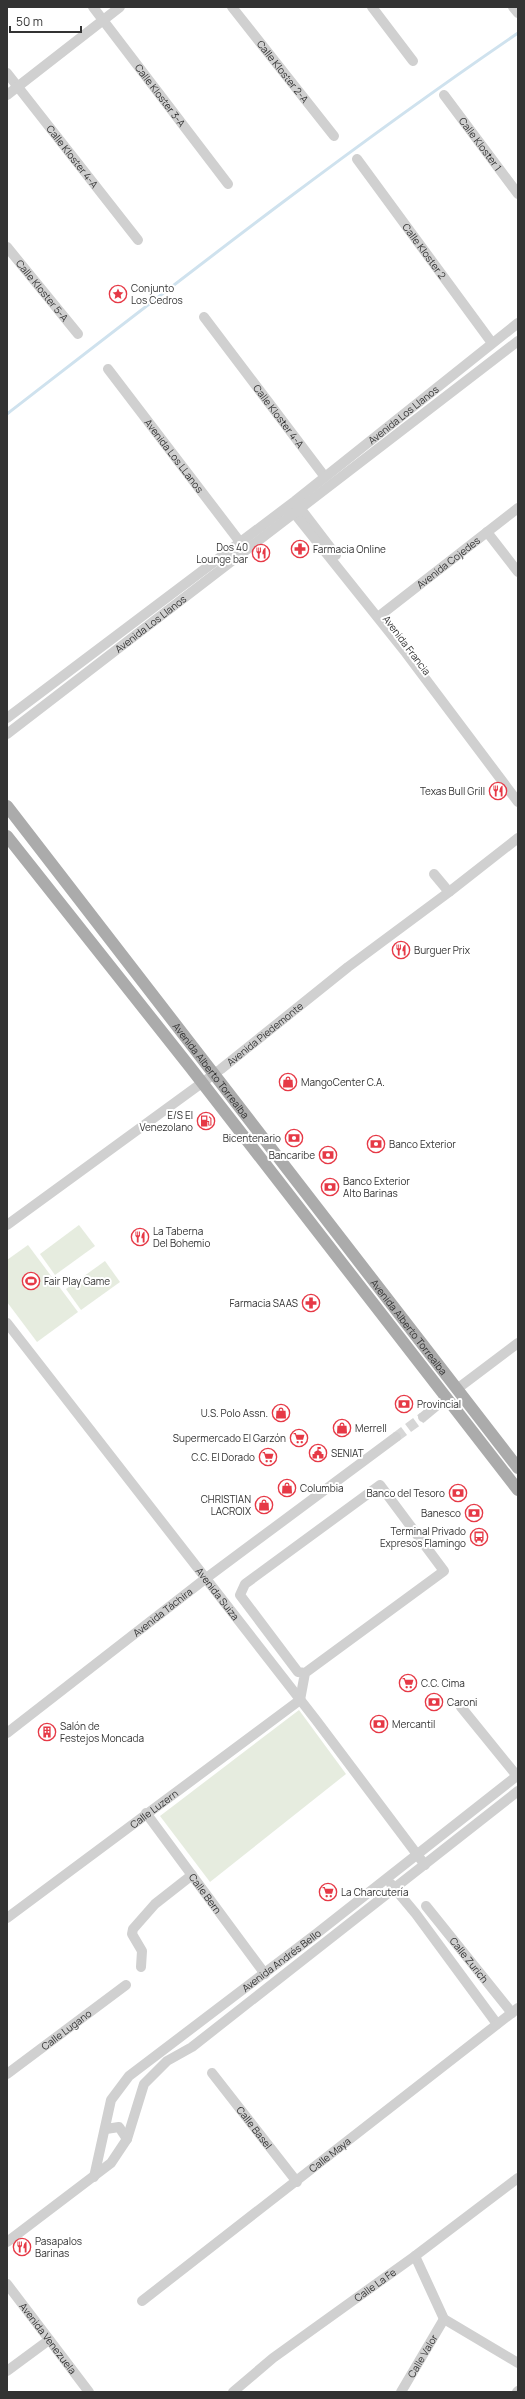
<svg xmlns="http://www.w3.org/2000/svg" width="525" height="2399" font-family="Manrope,sans-serif">
<style>
.green{fill:#e6ecdf}
.lines{fill:none;stroke-linecap:round;stroke-linejoin:round}
.stream{stroke:#cfe2ee;stroke-width:3}
.minor-tunnel{stroke:#d6d6d6;stroke-width:10;stroke-dasharray:10 5;stroke-linecap:butt}
.minor{stroke:#d0d0d0;stroke-width:10}
.major{stroke:#ababab;stroke-width:12}
.labels{text-anchor:middle;dominant-baseline:central;stroke-width:4;stroke-linejoin:round;paint-order:stroke}
.street-label{font-size:10px;fill:#333;stroke:#fff}
.poi-label{font-size:10px;fill:#333;stroke:#fff;text-anchor:start}
</style>
<rect width="100%" height="100%" fill="#fff"/>
<g class="green">
<polygon points="79,1225 95,1246 55,1275 40,1254"/>
<polygon points="28,1245 78,1312 37,1342 7,1302 7,1260"/>
<polygon points="105,1261 120,1282 81,1310 66,1289"/>
<polygon points="299,1710 346,1774 210,1882 160,1816"/>
</g>
<g class="lines">
<path class="stream" d="M7,414C175,284 342,153 518,33"/>
<polyline class="minor-tunnel" points="396,1437 423,1417"/>
<g class="minor">
<path id="s1" d="M93,7L228,184"/>
<path id="s2" d="M232,7L334,136"/>
<polyline points="372,7 413,61"/>
<polyline points="513,7 518,13"/>
<path id="s3" d="M7,73L138,240"/>
<polyline points="7,95 120,7"/>
<path id="s4" d="M444,95L518,194"/>
<path id="s5" d="M357,159L492,343"/>
<path id="s6" d="M7,247L78,334"/>
<path id="s7" d="M204,317L325,477"/>
<path id="s8" d="M108,369L240,542"/>
<polyline points="297,504 336,555"/>
<polyline points="290,508 406,653 518,802"/>
<polyline points="487,532 518,572"/>
<path id="s9" d="M378,617L518,508"/>
<path id="s10" d="M7,718L295,501L518,323"/>
<path id="s11" d="M7,734L518,341"/>
<polyline points="434,874 449,892"/>
<path id="s12" d="M7,1225L221,1069L348,967L449,892L518,838"/>
<path id="s13" d="M7,1323L316,1720L425,1865"/>
<polyline points="457,1389 518,1343"/>
<polyline points="423,1417 446,1398"/>
<polyline points="461,1707 517,1776"/>
<path id="s14" d="M7,1733L205,1579L396,1437"/>
<path id="s15" d="M146,1813L265,1974"/>
<polyline points="391,1884 416,1914 497,2024"/>
<path id="s16" d="M426,1906L512,2013"/>
<path id="s17" d="M7,1918L300,1700L305,1673L444,1571L380,1485L245,1584L240,1595L298,1672L305,1673"/>
<polyline points="141,1967 142,1951 132,1934 133,1929 155,1904 192,1875"/>
<path id="s18" d="M212,2073L297,2182"/>
<path id="s19" d="M7,2074L126,1985"/>
<polyline points="106,2129 119,2127 127,2139"/>
<path id="s20" d="M94,2177L111,2100L129,2076L316,1934L518,1775"/>
<polyline points="7,2242 111,2163 127,2139 144,2084 167,2061 192,2047 518,1791"/>
<polyline points="415,2256 444,2319 518,2363"/>
<path id="s21" d="M7,2284L89,2392"/>
<path id="s22" d="M142,2301L518,2008"/>
<polyline points="7,2371 49,2340"/>
<path id="s23" d="M233,2392L273,2358L415,2256L518,2178"/>
<path id="s24" d="M401,2392L444,2319"/>
<polyline points="517,2392 518,2391"/>
</g>
<g class="major">
<path id="s25" d="M7,806L518,1468"/>
<polyline points="7,836 190,1067 518,1490"/>
</g>
</g>
<defs>
<symbol id="sight-ring" viewBox="-11 -11 22 22"><circle r="9.5" fill="#fff" stroke="#e63946" stroke-width="1.5"/><path d="M0-6L1.8-2.2L6-1.7L2.9 1.2L3.7 5.4L0 3.3L-3.7 5.4L-2.9 1.2L-6-1.7L-1.8-2.2Z" fill="#e63946"/></symbol>
<symbol id="pharmacy-ring" viewBox="-11 -11 22 22"><circle r="9.5" fill="#fff" stroke="#e63946" stroke-width="1.5"/><path d="M-2-6h4v4h4v4h-4v4h-4v-4h-4v-4h4Z" fill="#e63946"/></symbol>
<symbol id="restaurant-ring" viewBox="-11 -11 22 22"><circle r="9.5" fill="#fff" stroke="#e63946" stroke-width="1.5"/><path d="M-5-6h1v4h1v-4h1v4h1v-4h1v5L-1.5 .5V6h-2V.5L-5-1ZM5-6V6H3V1.5H1.5Q1.5-4 5-6Z" fill="#e63946"/></symbol>
<symbol id="shop-ring" viewBox="-11 -11 22 22"><circle r="9.5" fill="#fff" stroke="#e63946" stroke-width="1.5"/><path d="M-5-2.5h2.3a2.7 3.5 0 0 1 5.4 0H5L5.5 6h-11ZM-1.5-2.5h3a1.5 2.3 0 0 0-3 0Z" fill="#e63946"/></symbol>
<symbol id="fuel-ring" viewBox="-11 -11 22 22"><circle r="9.5" fill="#fff" stroke="#e63946" stroke-width="1.5"/><path d="M-5.5-6h7V0h2V4h1.3V-2.5L3-4.5l.8-.8L6-3V5H2.5V1h-1V6h-7ZM-4.2-4.7v3.2H.2V-4.7Z" fill="#e63946"/></symbol>
<symbol id="bank-ring" viewBox="-11 -11 22 22"><circle r="9.5" fill="#fff" stroke="#e63946" stroke-width="1.5"/><path d="M-6-4H6V4H-6ZM0-2.3a2.3 2.3 0 1 0 0 4.6a2.3 2.3 0 1 0 0-4.6Z" fill="#e63946"/></symbol>
<symbol id="stadium-ring" viewBox="-11 -11 22 22"><circle r="9.5" fill="#fff" stroke="#e63946" stroke-width="1.5"/><path d="M0-5a6.5 5 0 1 0 0 10a6.5 5 0 1 0 0-10ZM-3.5-1.8h7v3.6h-7Z" fill="#e63946"/></symbol>
<symbol id="supermarket-ring" viewBox="-11 -11 22 22"><circle r="9.5" fill="#fff" stroke="#e63946" stroke-width="1.5"/><path d="M-6-5.5h2.5l.6 2H6L4.5 2H-2.5L-4.4-4H-6ZM-1.5 3.2a1.3 1.3 0 1 0 .1 0ZM3 3.2a1.3 1.3 0 1 0 .1 0Z" fill="#e63946"/></symbol>
<symbol id="civic-ring" viewBox="-11 -11 22 22"><circle r="9.5" fill="#fff" stroke="#e63946" stroke-width="1.5"/><path d="M-.6-6.5H3V-4.5H.6V-3L4-1V1h2V6H-6V1h2V-1L-.6-3ZM-1.2 2.5V6h2.4V2.5Z" fill="#e63946"/></symbol>
<symbol id="bus-ring" viewBox="-11 -11 22 22"><circle r="9.5" fill="#fff" stroke="#e63946" stroke-width="1.5"/><path d="M-5-6H5V4H4V6H2V4H-2V6H-4V4H-5ZM-3.5-4V0h7V-4ZM-3.5 1.2v1.5H-2V1.2ZM2 1.2v1.5H3.5V1.2Z" fill="#e63946"/></symbol>
<symbol id="building-ring" viewBox="-11 -11 22 22"><circle r="9.5" fill="#fff" stroke="#e63946" stroke-width="1.5"/><path d="M-4-6H4V6H1V3H-1V6H-4ZM-2.5-4.3h1.7v1.8h-1.7ZM.8-4.3h1.7v1.8H.8ZM-2.5-1h1.7V.8h-1.7ZM.8-1h1.7V.8H.8Z" fill="#e63946"/></symbol>
</defs>
<g fill-rule="evenodd">
<use href="#sight-ring" x="108" y="284" width="20" height="20"/>
<use href="#pharmacy-ring" x="290" y="539" width="20" height="20"/>
<use href="#restaurant-ring" x="251" y="543" width="20" height="20"/>
<use href="#restaurant-ring" x="488" y="781" width="20" height="20"/>
<use href="#restaurant-ring" x="391" y="940" width="20" height="20"/>
<use href="#shop-ring" x="278" y="1072" width="20" height="20"/>
<use href="#fuel-ring" x="196" y="1111" width="20" height="20"/>
<use href="#bank-ring" x="284" y="1128" width="20" height="20"/>
<use href="#bank-ring" x="366" y="1134" width="20" height="20"/>
<use href="#bank-ring" x="318" y="1145" width="20" height="20"/>
<use href="#bank-ring" x="320" y="1177" width="20" height="20"/>
<use href="#restaurant-ring" x="130" y="1227" width="20" height="20"/>
<use href="#stadium-ring" x="21" y="1271" width="20" height="20"/>
<use href="#pharmacy-ring" x="301" y="1293" width="20" height="20"/>
<use href="#bank-ring" x="394" y="1394" width="20" height="20"/>
<use href="#shop-ring" x="271" y="1403" width="20" height="20"/>
<use href="#shop-ring" x="332" y="1418" width="20" height="20"/>
<use href="#supermarket-ring" x="289" y="1428" width="20" height="20"/>
<use href="#civic-ring" x="308" y="1443" width="20" height="20"/>
<use href="#supermarket-ring" x="258" y="1447" width="20" height="20"/>
<use href="#shop-ring" x="277" y="1478" width="20" height="20"/>
<use href="#bank-ring" x="448" y="1483" width="20" height="20"/>
<use href="#shop-ring" x="254" y="1495" width="20" height="20"/>
<use href="#bank-ring" x="464" y="1503" width="20" height="20"/>
<use href="#bus-ring" x="469" y="1527" width="20" height="20"/>
<use href="#supermarket-ring" x="398" y="1673" width="20" height="20"/>
<use href="#bank-ring" x="424" y="1692" width="20" height="20"/>
<use href="#bank-ring" x="369" y="1714" width="20" height="20"/>
<use href="#building-ring" x="37" y="1722" width="20" height="20"/>
<use href="#supermarket-ring" x="318" y="1882" width="20" height="20"/>
<use href="#restaurant-ring" x="12" y="2237" width="20" height="20"/>
</g>
<g class="labels">
<g class="street-label">
<text stroke="none"><textPath href="#s2" startOffset="82">Calle Kloster 2-A</textPath></text>
<text stroke="none"><textPath href="#s1" startOffset="111">Calle Kloster 3-A</textPath></text>
<text stroke="none"><textPath href="#s4" startOffset="61">Calle Kloster 1</textPath></text>
<text stroke="none"><textPath href="#s3" startOffset="106">Calle Kloster 4-A</textPath></text>
<text stroke="none"><textPath href="#s5" startOffset="114">Calle Kloster 2</textPath></text>
<text stroke="none"><textPath href="#s6" startOffset="56">Calle Kloster 5-A</textPath></text>
<text stroke="none"><textPath href="#s10" startOffset="499">Avenida Los Llanos</textPath></text>
<text stroke="none"><textPath href="#s7" startOffset="124">Calle Kloster 4-A</textPath></text>
<text stroke="none"><textPath href="#s8" startOffset="109">Avenida Los LLanos</textPath></text>
<text stroke="none"><textPath href="#s9" startOffset="89">Avenida Cojedes</textPath></text>
<text stroke="none"><textPath href="#s11" startOffset="181">Avenida Los Llanos</textPath></text>
<text transform="translate(407 645) rotate(53)">Avenida Francia</text>
<text stroke="none"><textPath href="#s12" startOffset="321">Avenida Piedemonte</textPath></text>
<text stroke="none"><textPath href="#s25" startOffset="334">Avenida Alberto Torrealba</textPath></text>
<text stroke="none"><textPath href="#s25" startOffset="658">Avenida Alberto Torrealba</textPath></text>
<text stroke="none"><textPath href="#s13" startOffset="343">Avenida Suiza</textPath></text>
<text stroke="none"><textPath href="#s14" startOffset="197">Avenida Táchira</textPath></text>
<text stroke="none"><textPath href="#s17" startOffset="183">Calle Luzern</textPath></text>
<text stroke="none"><textPath href="#s15" startOffset="100">Calle Bern</textPath></text>
<text stroke="none"><textPath href="#s16" startOffset="69">Calle Zurich</textPath></text>
<text stroke="none"><textPath href="#s20" startOffset="300">Avenida Andrés Bello</textPath></text>
<text stroke="none"><textPath href="#s19" startOffset="74">Calle Lugano</textPath></text>
<text stroke="none"><textPath href="#s18" startOffset="69">Calle Basel</textPath></text>
<text stroke="none"><textPath href="#s22" startOffset="238">Calle Maya</textPath></text>
<text stroke="none"><textPath href="#s23" startOffset="178">Calle La Fe</textPath></text>
<text stroke="none"><textPath href="#s21" startOffset="68">Avenida Venezuela</textPath></text>
<text stroke="none"><textPath href="#s24" startOffset="42">Calle Valor</textPath></text>
</g>
<g class="poi-label">
<text x="131" y="288">Conjunto<tspan x="131" dy="12">Los Cedros</tspan></text>
<text x="248" y="547" text-anchor="end">Dos 40<tspan x="248" dy="12">Lounge bar</tspan></text>
<text x="313" y="549">Farmacia Online</text>
<text x="485" y="791" text-anchor="end">Texas Bull Grill</text>
<text x="414" y="950">Burguer Prix</text>
<text x="301" y="1082">MangoCenter C.A.</text>
<text x="193" y="1115" text-anchor="end">E/S El<tspan x="193" dy="12">Venezolano</tspan></text>
<text x="281" y="1138" text-anchor="end">Bicentenario</text>
<text x="389" y="1144">Banco Exterior</text>
<text x="315" y="1155" text-anchor="end">Bancaribe</text>
<text x="343" y="1181">Banco Exterior<tspan x="343" dy="12">Alto Barinas</tspan></text>
<text x="153" y="1231">La Taberna<tspan x="153" dy="12">Del Bohemio</tspan></text>
<text x="44" y="1281">Fair Play Game</text>
<text x="298" y="1303" text-anchor="end">Farmacia SAAS</text>
<text x="417" y="1404">Provincial</text>
<text x="268" y="1413" text-anchor="end">U.S. Polo Assn.</text>
<text x="355" y="1428">Merrell</text>
<text x="286" y="1438" text-anchor="end">Supermercado El Garzón</text>
<text x="331" y="1453">SENIAT</text>
<text x="255" y="1457" text-anchor="end">C.C. El Dorado</text>
<text x="300" y="1488">Columbia</text>
<text x="445" y="1493" text-anchor="end">Banco del Tesoro</text>
<text x="251" y="1499" text-anchor="end">CHRISTIAN<tspan x="251" dy="12">LACROIX</tspan></text>
<text x="461" y="1513" text-anchor="end">Banesco</text>
<text x="466" y="1531" text-anchor="end">Terminal Privado<tspan x="466" dy="12">Expresos Flamingo</tspan></text>
<text x="421" y="1683">C.C. Cima</text>
<text x="447" y="1702">Caroni</text>
<text x="392" y="1724">Mercantil</text>
<text x="60" y="1726">Salón de<tspan x="60" dy="12">Festejos Moncada</tspan></text>
<text x="341" y="1892">La Charcutería</text>
<text x="35" y="2241">Pasapalos<tspan x="35" dy="12">Barinas</tspan></text>
</g>
</g>
<rect width="525" height="2399" fill="none" stroke="#333333" stroke-width="16"/>
<path d="M10 26v6h71v-6" fill="none" stroke="#333333" stroke-width="2"/>
<text x="16" y="26" font-size="12" fill="#333333" stroke="#ffffff" stroke-width="3" paint-order="stroke">50 m</text>
</svg>
